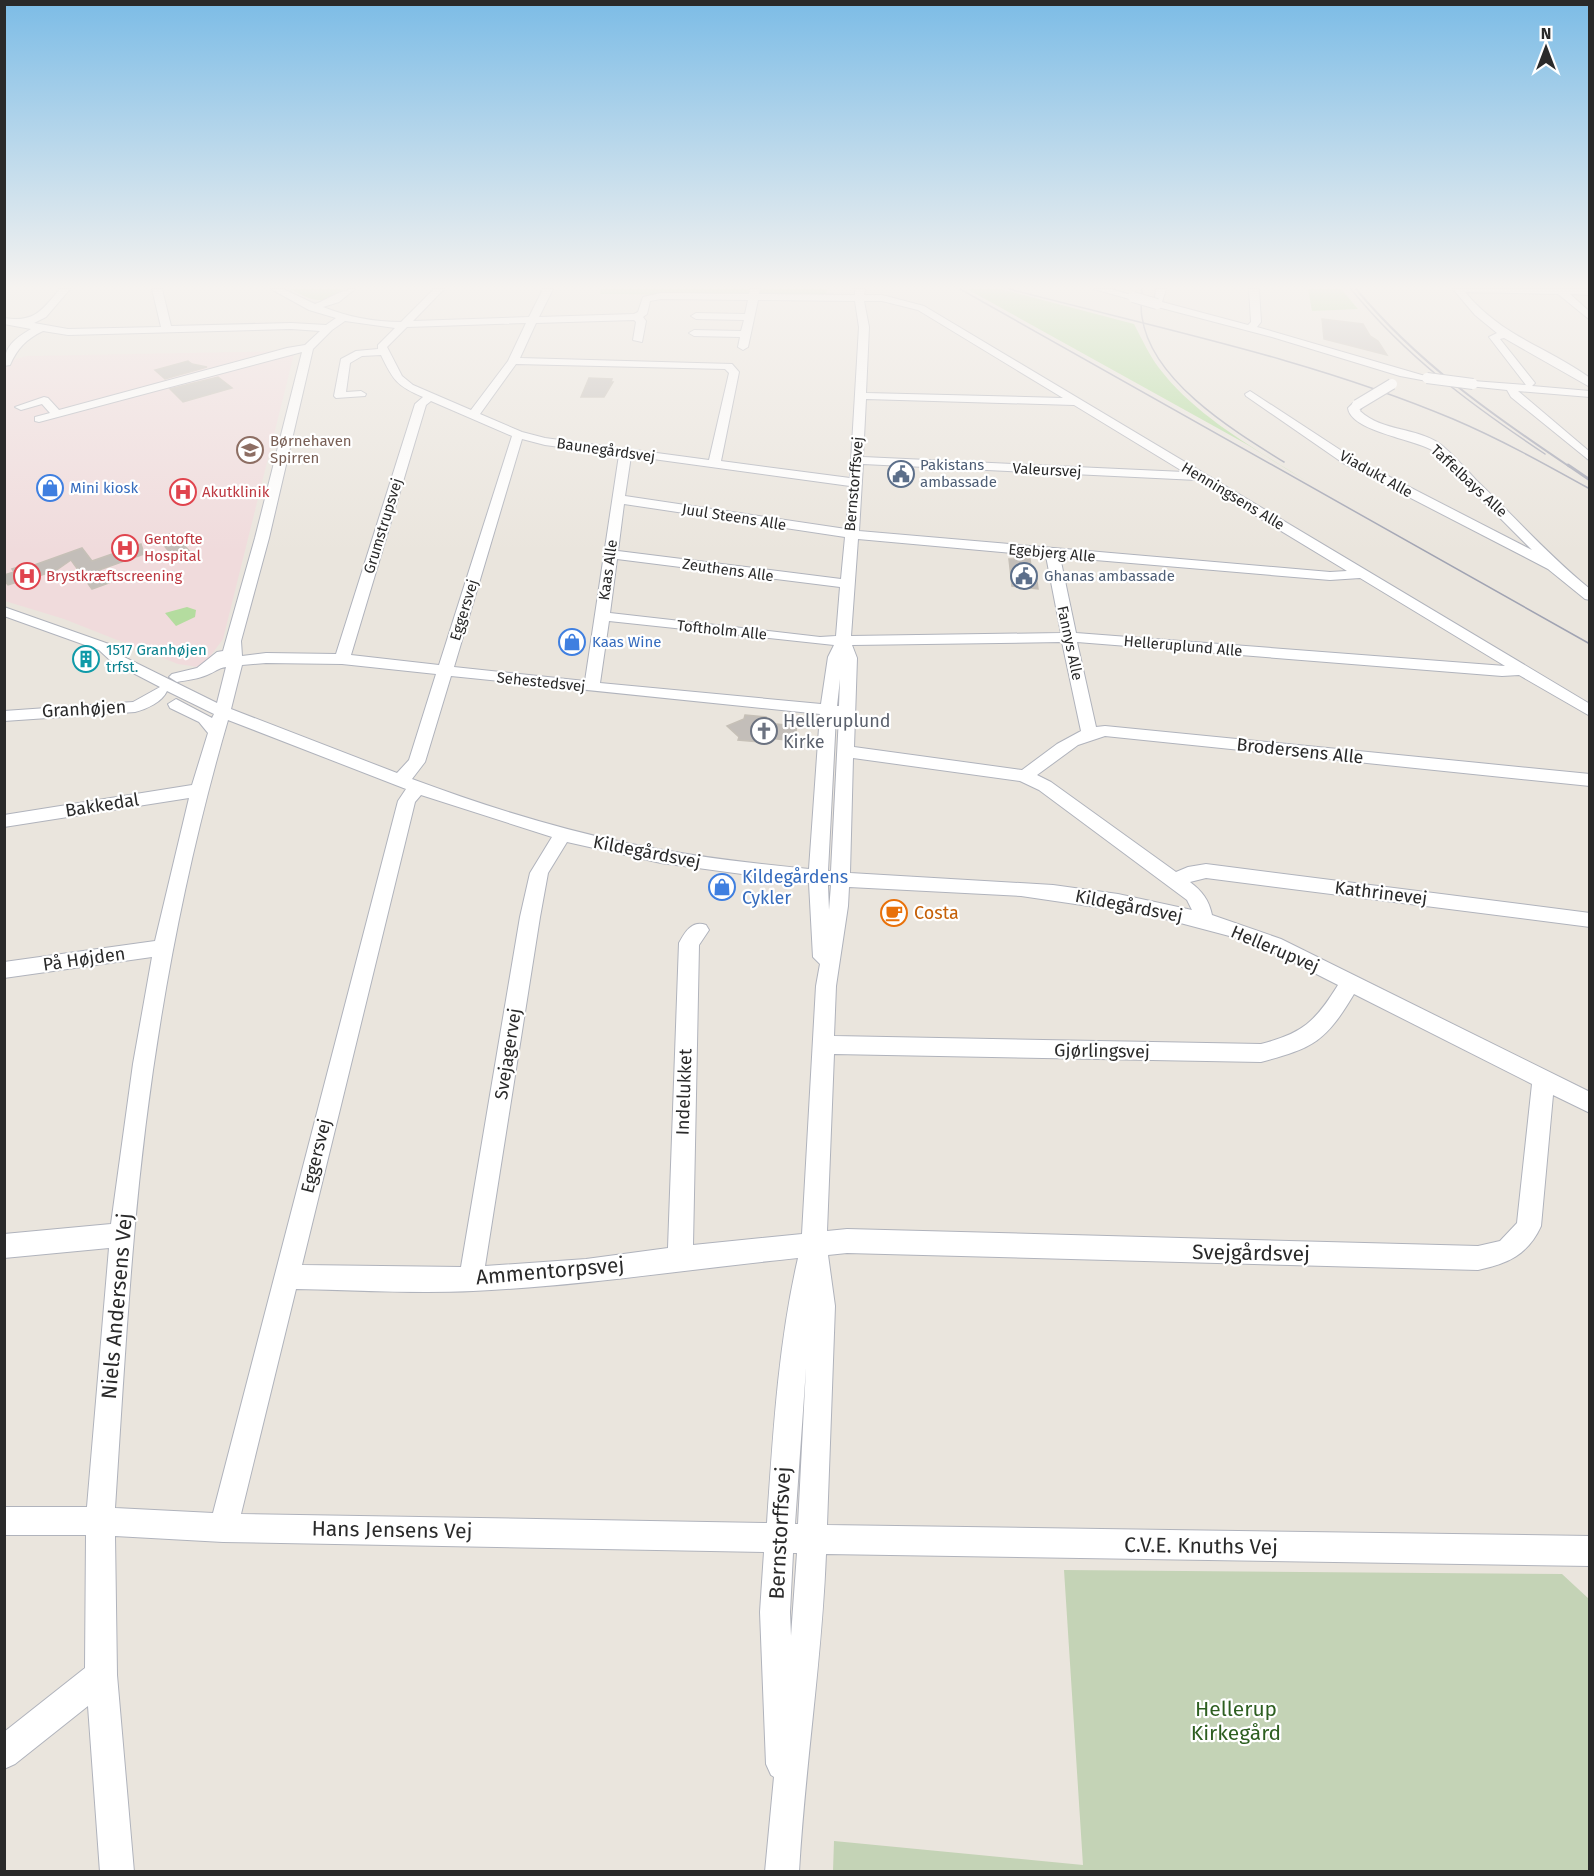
<svg xmlns="http://www.w3.org/2000/svg" width="1594" height="1876" font-family="'Fira Sans',sans-serif">
<style>
.medical{fill:#f0dbdc}
.green{fill:#b4dc9f}
.cemetery{fill:#c4d3b6}
.building{fill:#c3beb9;stroke:#c6c0b7;stroke-width:1.5}
.lines{fill:none;stroke-linecap:round;stroke-linejoin:round}
.minor-casing{stroke:#b0b3bc;stroke-width:2}
.minor{fill:#fff;fill-rule:evenodd}
.tram{stroke:#a0a3b2;stroke-width:1.5}
.rail-far1{stroke:#a0a3b2;stroke-width:2}
.rail{stroke:#a0a3b2;stroke-width:3}
.minor-bridge-casing{stroke:#b0b3bc;stroke-width:12;stroke-linecap:butt}
.minor-bridge{stroke:#fff;stroke-width:10}
.labels{text-anchor:middle;dominant-baseline:central;stroke-width:4.5;stroke-linejoin:round;paint-order:stroke}
.far-education-label{font-size:15px;fill:#785e54;stroke:#fff;text-anchor:start}
.far-street-label{font-size:15px;fill:#2a2a2a;stroke:#fff}
.far-service-label{font-size:15px;fill:#4e5e75;stroke:#fff;text-anchor:start}
.far-shop-label{font-size:15px;fill:#366cbe;stroke:#fff;text-anchor:start}
.far-health-label{font-size:15px;fill:#be3a42;stroke:#fff;text-anchor:start}
.far-culture-label{font-size:15px;fill:#0d838f;stroke:#fff;text-anchor:start}
.street-label{font-size:18px;fill:#2a2a2a;stroke:#fff}
.worship-label{font-size:18px;fill:#5b616d;stroke:#fff;text-anchor:start}
.shop-label{font-size:18px;fill:#366cbe;stroke:#fff;text-anchor:start}
.food-label{font-size:18px;fill:#c56008;stroke:#fff;text-anchor:start}
.near-street-label{font-size:21px;fill:#2a2a2a;stroke:#fff}
.near-park-label{font-size:21px;fill:#2e5f21;stroke:#fff}
</style>
<rect width="100%" height="100%" fill="#eae5dd"/>
<polygon class="medical" points="292,351 294,354 223,639 206,662 198,667 178,664 64,619 5,601 4,362 27,356"/>
<g class="green">
<path d="M290,289H342C321,307 312,300 290,289Z"/>
<polygon points="601,289 827,289 826,296 810,296 600,294"/>
<path d="M967,289H1001L1134,324C1142,339 1149,355 1159,368C1197,418 1258,450 1309,483L1248,445Z"/>
<polygon points="1308,289 1341,289 1358,309 1312,311"/>
<polygon points="187,607 196,610 195,617 176,626 165,613"/>
</g>
<polygon class="cemetery" points="1064,1570 1562,1574 1589,1599 1589,1871 833,1871 834,1841 1083,1865"/>
<g class="building">
<polygon points="1322,319 1363,324 1370,336 1378,341 1387,355 1324,339"/>
<polygon points="188,361 192,364 207,367 165,379 155,370"/>
<polygon points="218,377 232,388 183,402 170,389"/>
<polygon points="589,378 612,379 611,382 613,382 604,397 581,397"/>
<polygon points="173,533 192,554 176,560 158,538"/>
<polygon points="141,544 144,554 99,570 109,583 92,589 71,560 55,571 8,585 4,580 4,575 14,572 12,569 25,565 26,568 82,548 92,561"/>
<polygon points="1009,559 1030,559 1032,574 1036,574 1038,589 1012,586"/>
<polygon points="745,715 766,717 765,723 797,726 794,741 761,737 760,742 738,740 739,737 727,726 744,719"/>
</g>
<g class="lines">
<defs>
<g id="minor">
<path d="M60,289H70L46,317L34,323L68,329L161,327L152,289H162L171,326L291,323L326,325L336,318L309,310L271,289H283L315,304C329,299 341,289 355,289L339,302L323,307C348,317 374,322 401,322L434,289H444L413,321L529,317L543,289H553L539,317L634,314L638,312L643,297L661,293L749,294L750,289H760L759,294L855,295V289H865L864,295H882L924,306L1590,704V716L1519,675L1502,676L1077,642L1096,727L1105,726L1590,774V786L1105,736L1078,745L1037,775L1051,782L1176,872L1188,867L1206,864L1590,913V927L1206,878L1190,882C1202,891 1209,900 1212,915L1281,939L1590,1092V1113L1553,1095L1541,1226C1528,1255 1507,1264 1478,1270L847,1253L828,1255L835,1306L827,1525L1590,1536V1566L826,1554C822,1660 805,1765 799,1872H765L774,1777L771,1775L766,1764L760,1612L764,1552L223,1542L115,1536L117,1675L134,1872H100L88,1706L15,1764L4,1769V1732L85,1668L86,1535H4V1507H87L109,1248L4,1258V1234L111,1224L133,1064L152,957L4,978V962L155,941L189,798L4,827V815L192,785L208,733L199,722L170,708L168,704L176,699L212,718L214,714L167,691C162,702 147,709 135,712L4,721V711L133,702L160,687L112,662L99,650L4,616V607L123,649L126,652L122,656L217,703L226,667C218,668 215,672 207,675C198,679 187,680 177,682L169,677L172,674L197,668L217,652L223,651L255,538L302,352L39,422L35,421V417L50,413L42,404L21,410L15,407L44,397L48,398L59,410L287,348L305,345L320,331L291,329L68,335L43,331C26,339 17,349 10,365L4,366C4,347 15,338 31,329L4,324V318C35,323 42,310 60,289ZM661,299L748,300L745,314L696,313L691,316L696,319L744,320L741,331L694,330L689,333L694,336L740,337L738,347L743,350L748,347L758,300L855,301L859,327L850,478L721,461L739,372L732,364L520,358L536,323L634,320L636,322L633,340L642,342L646,321L643,317L647,314L650,301ZM864,301H882L918,310L1063,398L866,393L869,327ZM345,321L395,328L378,345V349L356,351L341,359L334,396L336,398L365,396L366,394L361,391L346,392L350,363L362,356L381,355C393,380 397,386 423,397L415,404L336,654L266,653L242,656L241,641L269,538L313,349L332,330ZM526,323L508,361L471,410L413,385L402,376L387,347L407,327ZM516,364L725,369L729,373L709,460L545,438L522,432L480,414ZM866,399L1074,405L1184,472L863,457ZM431,401L512,436L439,665L351,655L426,405ZM522,439L545,445L619,455L585,681L454,667ZM631,456L850,486L846,529L625,496ZM863,464L1197,480L1347,571L1330,572L859,531ZM624,504L845,537L841,579L618,551ZM858,539L1046,556L1061,633L851,636ZM1060,557L1330,580L1360,578L1505,666L1076,633ZM617,559L840,587L836,636L820,637L610,613ZM609,621L834,645L828,657L821,704L600,683ZM1062,642L1081,731L1057,744L1022,770L854,747L857,658L852,645ZM266,663L342,664L436,674L409,760L397,773L231,709L242,665ZM451,676L820,714L809,869C748,863 687,856 627,843C554,828 482,805 412,779L425,762ZM840,679L839,706H837ZM836,716H839L831,871H828ZM228,720L406,789L398,801L213,1513L115,1508C121,1417 126,1327 134,1236C149,1062 179,888 228,720ZM853,758L1020,781L1039,790L1187,900L1192,910L1118,894L1053,885L850,873ZM421,795L552,837L530,873L520,917L461,1267L302,1265L415,802ZM567,842L661,863L809,883L813,957L820,964L816,986L802,1234L693,1245L699,945L709,930L706,925C692,920 685,932 679,943L668,1248L586,1259L485,1266L540,917L548,873ZM828,885H831L829,910ZM849,887L1021,896L1150,915L1237,938L1267,949L1338,985C1315,1022 1303,1033 1261,1044L834,1036L836,986L848,906ZM1354,994L1532,1084L1517,1223L1500,1241L1478,1246L847,1229L827,1231L834,1054L1261,1062C1314,1048 1326,1041 1354,994ZM798,1258C778,1345 773,1435 767,1523L241,1514L296,1289C355,1290 414,1294 473,1291C582,1286 690,1269 798,1258ZM806,1368L798,1524H795ZM793,1553H797L791,1636L790,1612Z"/>
<polygon points="1094,289 1111,289 1138,297 1133,300"/>
<polygon points="1156,289 1166,289 1162,302 1248,325 1251,322 1249,289 1259,289 1261,322 1257,327 1432,378 1427,381 1400,376 1272,337 1154,306"/>
<path d="M1453,289H1590V295L1570,294L1590,312V320L1558,294L1465,292C1502,337 1546,346 1590,378V387L1504,338L1500,339L1535,383L1532,386L1590,391V397L1518,391L1590,452V461L1511,397L1507,390L1469,386V382L1473,381L1526,385L1489,337L1497,333L1475,315Z"/>
<path d="M1250,391L1351,457L1532,550L1432,450C1413,439 1351,431 1348,408L1353,403H1361L1363,405L1360,411C1383,432 1416,427 1440,444C1453,454 1465,468 1476,480C1514,516 1549,556 1590,589V600L1585,599L1548,569L1343,463L1246,396L1245,394Z"/>
</g>
</defs>
<use href="#minor" class="minor-casing"/>
<use href="#minor" class="minor"/>
<g class="tram">
<polyline points="960,289 1590,644"/>
<path d="M1009,289C1157,328 1311,359 1453,419C1500,439 1545,464 1590,489"/>
<path d="M1142,289C1142,298 1140,308 1142,317C1151,381 1234,431 1284,462"/>
<path d="M1351,289C1406,357 1473,406 1545,454"/>
</g>
<path class="rail-far1" d="M1356,289C1417,362 1491,414 1570,467"/>
<polyline class="rail" points="1568,465 1590,480"/>
<defs>
<g id="minor-bridge">
<polyline points="1133,297 1157,304"/>
<polyline points="1427,378 1473,384"/>
<polyline points="1357,405 1392,384"/>
</g>
</defs>
<use href="#minor-bridge" class="minor-bridge-casing"/>
<use href="#minor-bridge" class="minor-bridge"/>
</g>
<linearGradient id="sky" x2="0" y2="1"><stop stop-color="#7cbce6"/><stop offset="0.52" stop-color="#f6f3f0"/><stop offset="1" stop-color="#f6f3f0" stop-opacity="0"/></linearGradient>
<rect width="1594" height="552" fill="url(#sky)"/>
<defs>
<symbol id="school-ring" viewBox="-11 -11 22 22"><circle r="9.5" fill="#fff" stroke="#8d6e63" stroke-width="1.5"/><path d="M0-5L7-2L0 1L-7-2ZM-4 1L0 2.5L4 1V4Q0 6-4 4Z" fill="#8d6e63"/></symbol>
<symbol id="civic-ring" viewBox="-11 -11 22 22"><circle r="9.5" fill="#fff" stroke="#5c6f8a" stroke-width="1.5"/><path d="M-.6-6.5H3V-4.5H.6V-3L4-1V1h2V6H-6V1h2V-1L-.6-3ZM-1.2 2.5V6h2.4V2.5Z" fill="#5c6f8a"/></symbol>
<symbol id="shop-ring" viewBox="-11 -11 22 22"><circle r="9.5" fill="#fff" stroke="#3f7fe0" stroke-width="1.5"/><path d="M-5-2.5h2.3a2.7 3.5 0 0 1 5.4 0H5L5.5 6h-11ZM-1.5-2.5h3a1.5 2.3 0 0 0-3 0Z" fill="#3f7fe0"/></symbol>
<symbol id="hospital-ring" viewBox="-11 -11 22 22"><circle r="9.5" fill="#fff" stroke="#e0444e" stroke-width="1.5"/><path d="M-5-5h3v3.5h4V-5h3V5h-3V1.5h-4V5h-3Z" fill="#e0444e"/></symbol>
<symbol id="building-ring" viewBox="-11 -11 22 22"><circle r="9.5" fill="#fff" stroke="#0f9aa8" stroke-width="1.5"/><path d="M-4-6H4V6H1V3H-1V6H-4ZM-2.5-4.3h1.7v1.8h-1.7ZM.8-4.3h1.7v1.8H.8ZM-2.5-1h1.7V.8h-1.7ZM.8-1h1.7V.8H.8Z" fill="#0f9aa8"/></symbol>
<symbol id="church-ring" viewBox="-11 -11 22 22"><circle r="9.5" fill="#fff" stroke="#6b7280" stroke-width="1.5"/><path d="M-1.2-6h2.4v3.5h3.3v2.4h-3.3V6h-2.4V-.1h-3.3v-2.4h3.3Z" fill="#6b7280"/></symbol>
<symbol id="cafe-ring" viewBox="-11 -11 22 22"><circle r="9.5" fill="#fff" stroke="#e8710a" stroke-width="1.5"/><path d="M-5.5-4.5H6V0H3Q3 3.5 0 3.5H-2.5Q-5.5 3.5-5.5 0ZM3-3.2v2h1.7v-2ZM-6 4.5H4V6H-6Z" fill="#e8710a"/></symbol>
</defs>
<g fill-rule="evenodd">
<use href="#school-ring" x="235" y="435" width="30" height="30"/>
<use href="#civic-ring" x="886" y="459" width="30" height="30"/>
<use href="#shop-ring" x="35" y="473" width="30" height="30"/>
<use href="#hospital-ring" x="168" y="477" width="30" height="30"/>
<use href="#hospital-ring" x="110" y="533" width="30" height="30"/>
<use href="#hospital-ring" x="12" y="561" width="30" height="30"/>
<use href="#civic-ring" x="1009" y="561" width="30" height="30"/>
<use href="#shop-ring" x="557" y="627" width="30" height="30"/>
<use href="#building-ring" x="71" y="644" width="30" height="30"/>
<use href="#church-ring" x="749" y="716" width="30" height="30"/>
<use href="#shop-ring" x="707" y="872" width="30" height="30"/>
<use href="#cafe-ring" x="879" y="898" width="30" height="30"/>
</g>
<g class="labels">
<g class="far-education-label">
<text x="270" y="441">Børnehaven<tspan x="270" dy="17">Spirren</tspan></text>
</g>
<g class="far-street-label">
<text transform="translate(606 450) rotate(8)">Baunegårdsvej</text>
<text transform="translate(1047 470) rotate(3)">Valeursvej</text>
<text transform="translate(1376 474) rotate(29)">Viadukt Alle</text>
<text transform="translate(1469 481) rotate(43)">Taffelbays Alle</text>
<text transform="translate(854 484) rotate(-85)">Bernstorffsvej</text>
<text transform="translate(1233 496) rotate(31)">Henningsens Alle</text>
<text transform="translate(734 517) rotate(9)">Juul Steens Alle</text>
<text transform="translate(383 526) rotate(-73)">Grumstrupsvej</text>
<text transform="translate(1052 553) rotate(5)">Egebjerg Alle</text>
<text transform="translate(608 570) rotate(-82)">Kaas Alle</text>
<text transform="translate(728 570) rotate(8)">Zeuthens Alle</text>
<text transform="translate(464 610) rotate(-73)">Eggersvej</text>
<text transform="translate(722 630) rotate(6)">Toftholm Alle</text>
<text transform="translate(1070 643) rotate(78)">Fannys Alle</text>
<text transform="translate(1183 646) rotate(5)">Helleruplund Alle</text>
<text transform="translate(541 682) rotate(6)">Sehestedsvej</text>
</g>
<g class="far-service-label">
<text x="920" y="465">Pakistans<tspan x="920" dy="17">ambassade</tspan></text>
<text x="1044" y="576">Ghanas ambassade</text>
</g>
<g class="far-shop-label">
<text x="70" y="488">Mini kiosk</text>
<text x="592" y="642">Kaas Wine</text>
</g>
<g class="far-health-label">
<text x="202" y="492">Akutklinik</text>
<text x="144" y="539">Gentofte<tspan x="144" dy="17">Hospital</tspan></text>
<text x="46" y="576">Brystkræftscreening</text>
</g>
<g class="far-culture-label">
<text x="106" y="650">1517 Granhøjen<tspan x="106" dy="17">trfst.</tspan></text>
</g>
<g class="street-label">
<text transform="translate(84 709) rotate(-3)">Granhøjen</text>
<text transform="translate(1300 751) rotate(6)">Brodersens Alle</text>
<text transform="translate(102 805) rotate(-9)">Bakkedal</text>
<text transform="translate(647 852) rotate(11)">Kildegårdsvej</text>
<text transform="translate(1381 893) rotate(7)">Kathrinevej</text>
<text transform="translate(1129 906) rotate(11)">Kildegårdsvej</text>
<text transform="translate(1275 949) rotate(23)">Hellerupvej</text>
<text transform="translate(84 959) rotate(-8)">På Højden</text>
<text transform="translate(1102 1051) rotate(1)">Gjørlingsvej</text>
<text transform="translate(508 1054) rotate(-81)">Svejagervej</text>
<text transform="translate(684 1092) rotate(-88)">Indelukket</text>
<text transform="translate(316 1156) rotate(-76)">Eggersvej</text>
</g>
<g class="worship-label">
<text x="783" y="721">Helleruplund<tspan x="783" dy="21">Kirke</tspan></text>
</g>
<g class="shop-label">
<text x="742" y="877">Kildegårdens<tspan x="742" dy="21">Cykler</tspan></text>
</g>
<g class="food-label">
<text x="914" y="913">Costa</text>
</g>
<g class="near-street-label">
<text transform="translate(1251 1253) rotate(1)">Svejgårdsvej</text>
<text transform="translate(550 1271) rotate(-5)">Ammentorpsvej</text>
<text transform="translate(117 1306) rotate(-85)">Niels Andersens Vej</text>
<text transform="translate(392 1530) rotate(1)">Hans Jensens Vej</text>
<text transform="translate(780 1533) rotate(-87)">Bernstorffsvej</text>
<text transform="translate(1201 1546) rotate(1)">C.V.E. Knuths Vej</text>
</g>
<g class="near-park-label">
<text x="1236" y="1709">Hellerup<tspan x="1236" dy="24">Kirkegård</tspan></text>
</g>
</g>
<rect width="1594" height="1876" fill="none" stroke="#2a2a2a" stroke-width="12"/>
<g transform="translate(1546 48)" stroke="#ffffff" stroke-width="4.5" paint-order="stroke">
<path d="M0-4.5L10 22L0 15L-10 22Z" fill="#2a2a2a"/>
<text y="-9" font-size="16" font-weight="bold" text-anchor="middle" fill="#2a2a2a">N</text>
</g>
</svg>
